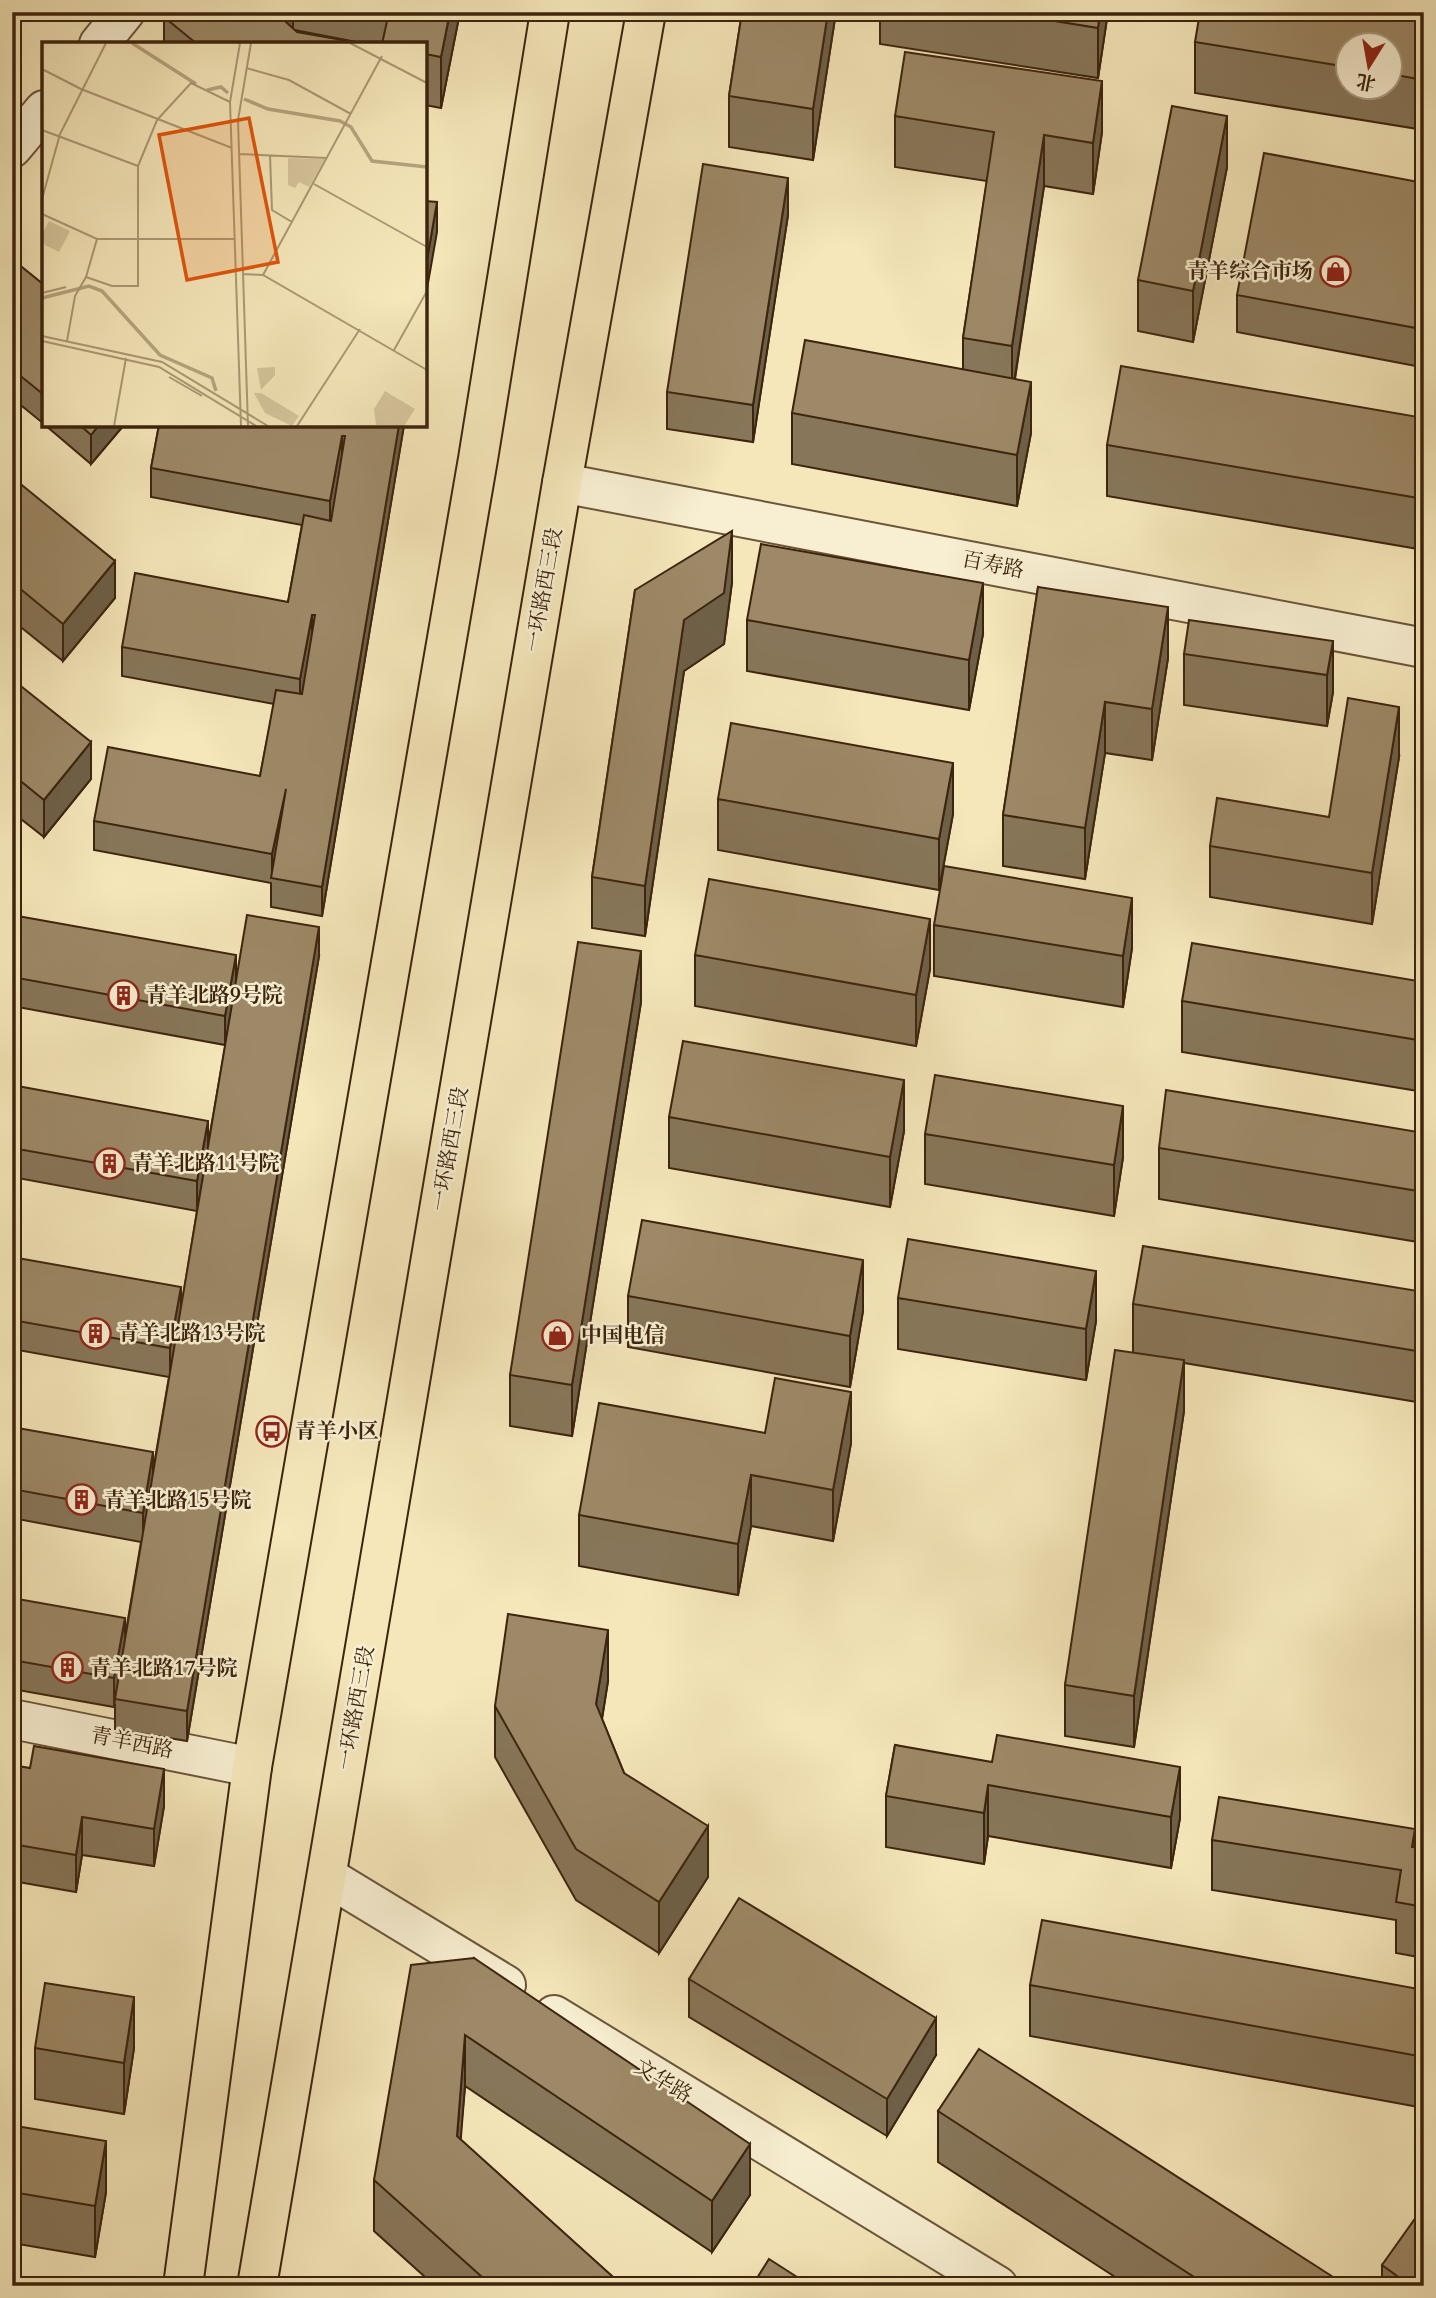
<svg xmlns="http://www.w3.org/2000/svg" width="1436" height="2298" font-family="Cardo,'Noto Serif SC',serif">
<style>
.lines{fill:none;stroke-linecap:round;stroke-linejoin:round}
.minor-casing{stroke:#6b5539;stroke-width:42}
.primary-casing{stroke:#3d240e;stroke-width:42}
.minor{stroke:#f8efd2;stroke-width:38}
.primary{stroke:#f5e7ba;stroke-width:38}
.wall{fill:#877659;stroke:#3d240e;stroke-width:2;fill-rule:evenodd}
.shaded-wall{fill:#6e6048;stroke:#3d240e;stroke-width:2}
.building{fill:#9d8967;stroke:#3d240e;stroke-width:2}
.labels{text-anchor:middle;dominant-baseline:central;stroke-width:5;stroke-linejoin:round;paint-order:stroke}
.poi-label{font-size:21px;font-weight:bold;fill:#3d240e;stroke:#f8efd2;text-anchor:start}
.street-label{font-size:21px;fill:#3d240e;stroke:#f8efd2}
.inset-river{fill:none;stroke:#b6a580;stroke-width:3.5}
.inset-road{fill:none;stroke:#ab9975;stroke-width:2}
.view{fill:#df560c;fill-opacity:0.15;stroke:#df560c;stroke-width:3.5}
.inset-edge{fill:none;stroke:#3d240e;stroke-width:3.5}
</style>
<rect width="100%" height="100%" fill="#f5e7ba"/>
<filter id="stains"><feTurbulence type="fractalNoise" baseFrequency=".00286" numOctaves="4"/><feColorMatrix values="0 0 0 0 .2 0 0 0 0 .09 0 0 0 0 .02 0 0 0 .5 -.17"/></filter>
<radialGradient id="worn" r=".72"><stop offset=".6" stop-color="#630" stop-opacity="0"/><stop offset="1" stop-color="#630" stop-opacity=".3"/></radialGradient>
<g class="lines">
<defs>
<g id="minor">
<polyline points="99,44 125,12"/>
<polyline points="12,148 44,110"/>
<polyline points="562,483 1424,648"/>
<polyline points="12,1719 252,1767"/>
<polyline points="328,1877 506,1985"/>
<polyline points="554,2015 998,2286"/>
</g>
<g id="primary">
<polyline points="183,2286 252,1767 478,459 550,12"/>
<polyline points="257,2286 562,483 646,12"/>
</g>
</defs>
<use href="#minor" class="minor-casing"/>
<use href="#primary" class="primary-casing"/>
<use href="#minor" class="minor"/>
<use href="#primary" class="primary"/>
</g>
<g class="wall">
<polygon points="168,12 460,12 441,108 425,105 425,44 367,44 295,30 297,32 365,44 164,44 164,17"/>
<polygon points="742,12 836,12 813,160 729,147 729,96"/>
<polygon points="880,12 1108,12 1098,78 880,44"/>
<path d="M1424,16V130L1195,93V42ZM1348,46H1390V88H1348Z"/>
<polygon points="895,116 1102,132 1093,194 1044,186 1015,379 1031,433 1017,506 792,464 792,413 963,369 963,338 987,181 895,167"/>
<polygon points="1227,167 1193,342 1138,331 1138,280"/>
<polygon points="1424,183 1416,366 1237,332 1237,295"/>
<polygon points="788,215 753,442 667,429 667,392"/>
<polygon points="12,259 44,285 44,424 12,398"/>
<polygon points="1424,418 1424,550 1107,496 1107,445"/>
<polygon points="45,425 124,425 91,464"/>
<polygon points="159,425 404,425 322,916 271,907 271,883 94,850 94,821 260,776 274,704 122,676 122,647 288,602 302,525 151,497 151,468"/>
<polygon points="12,477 115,598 63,661 12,620"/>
<polygon points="732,582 724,644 684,671 645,936 592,928 592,877 635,590"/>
<polygon points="1038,587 1168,658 1152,760 1105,753 1085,879 1003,866 1003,815"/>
<polygon points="747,620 983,634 969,710 747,671"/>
<polygon points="1333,641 1333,692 1327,726 1184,705 1184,654"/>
<polygon points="12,679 91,779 44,837 12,812"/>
<polygon points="1399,757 1372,924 1210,897 1210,846 1329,817"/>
<polygon points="718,799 953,814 939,890 718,850"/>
<polygon points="12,915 236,983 319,956 187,1741 115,1729 115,1704 114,1707 12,1689 12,1598 125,1637 141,1542 12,1518 12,1427 153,1471 169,1377 12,1349 12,1257 181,1309 197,1211 12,1177 12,1085 208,1145 232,1007 225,1045 12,1006"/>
<polygon points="934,925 1132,948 1123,1007 934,976"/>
<polygon points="695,955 930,969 916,1046 695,1006"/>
<polygon points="1424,982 1424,1092 1182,1052 1182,1001"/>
<polygon points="641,1002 572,1436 510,1426 510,1375"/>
<polygon points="669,1117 904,1131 890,1207 669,1168"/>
<polygon points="1424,1133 1424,1243 1159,1199 1159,1148"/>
<polygon points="925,1134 1123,1157 1114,1216 925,1184"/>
<polygon points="1424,1292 1423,1403 1184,1363 1184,1411 1134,1747 1065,1736 1065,1685 1133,1353 1133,1304"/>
<polygon points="628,1296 863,1311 850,1387 628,1347"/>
<polygon points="898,1298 1096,1321 1086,1380 898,1349"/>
<polygon points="765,1433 851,1443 833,1541 751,1526 738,1595 579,1566 579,1515"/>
<polygon points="608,1681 602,1719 624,1773 708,1877 659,1953 576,1900 495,1757 495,1706"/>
<polygon points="895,1745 1180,1818 1171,1868 988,1836 984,1864 886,1847 886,1796"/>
<polygon points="12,1765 164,1806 154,1866 82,1855 76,1892 12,1881"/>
<polygon points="1212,1840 1415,1848 1424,1849 1424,1958 1396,1953 1396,1920 1212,1890"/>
<polygon points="474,1958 750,2195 712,2252 465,2086 460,2140 623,2286 435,2286 374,2231 374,2180"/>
<polygon points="689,1979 936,2055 887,2136 689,2017"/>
<polygon points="1030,1985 1424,1990 1424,2108 1030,2036"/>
<polygon points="35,2048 134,2048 124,2114 35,2099"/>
<polygon points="938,2111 1347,2286 1129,2286 938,2162"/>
<polygon points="12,2152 106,2192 95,2257 12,2243"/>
<polygon points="1382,2265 1424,2286 1382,2286"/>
</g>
<g class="shaded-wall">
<polygon points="12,12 23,12 12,24"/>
<polygon points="269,12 293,12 293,30"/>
<polygon points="450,12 460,12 441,108 441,57"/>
<polygon points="828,12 836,12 813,160 813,109"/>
<polygon points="1100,12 1108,12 1098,78 1098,28"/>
<polygon points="1102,81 1102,132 1093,194 1093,143"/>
<polygon points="1227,116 1227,167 1193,342 1193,291"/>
<polygon points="1044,135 1044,186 1012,396 1012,346"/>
<polygon points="788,178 788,215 753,442 753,405"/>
<polygon points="437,202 437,232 425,300 425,271"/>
<polygon points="1424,284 1424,322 1416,366 1416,328"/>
<polygon points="1031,382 1031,433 1017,506 1017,455"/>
<polygon points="99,425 124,425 91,464 91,435"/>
<polygon points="399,425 404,425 322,916 322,887"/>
<polygon points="342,436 342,465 330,530 330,501"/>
<polygon points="732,531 732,582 724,644 684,671 645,936 645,886 684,620"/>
<polygon points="115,561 115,598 63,661 63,624"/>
<polygon points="983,583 983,634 969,710 969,660"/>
<polygon points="1168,607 1168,658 1152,760 1152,709"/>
<polygon points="312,615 312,644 300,709 300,679"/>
<polygon points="1333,641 1333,692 1327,726 1327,675"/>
<polygon points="1105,702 1105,753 1085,879 1085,828"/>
<polygon points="1399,707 1399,757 1372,924 1372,873"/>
<polygon points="91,742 91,779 44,837 44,800"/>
<polygon points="953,763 953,814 939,890 939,839"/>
<polygon points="286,789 272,878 272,854"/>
<polygon points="1132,898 1132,948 1123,1007 1123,956"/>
<polygon points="930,919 930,969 916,1046 916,995"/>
<polygon points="319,927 319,956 187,1741 187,1711"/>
<polygon points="641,951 641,1002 572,1436 572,1385"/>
<polygon points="236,955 236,985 225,1045 225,1016"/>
<polygon points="904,1080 904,1131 890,1207 890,1157"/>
<polygon points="1123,1106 1123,1157 1114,1216 1114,1165"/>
<polygon points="208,1121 208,1150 197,1211 197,1181"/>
<polygon points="863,1260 863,1311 850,1387 850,1336"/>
<polygon points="1096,1271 1096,1321 1086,1380 1086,1329"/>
<polygon points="181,1287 181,1317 170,1378 170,1348"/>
<polygon points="1424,1350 1423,1403 1423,1352"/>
<polygon points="1184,1360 1184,1411 1134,1747 1134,1696"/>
<polygon points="851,1392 851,1443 833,1541 833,1490"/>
<polygon points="153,1452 153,1482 143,1542 143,1513"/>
<polygon points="751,1475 751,1526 738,1595 738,1544"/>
<polygon points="125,1618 125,1647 115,1699 114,1707 114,1678"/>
<polygon points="608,1630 608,1681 596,1755 596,1704"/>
<polygon points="1180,1767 1180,1818 1171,1868 1171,1817"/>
<polygon points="164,1769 164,1806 154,1866 154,1829"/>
<polygon points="988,1785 988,1836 984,1864 984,1813"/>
<polygon points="82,1817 82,1855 76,1892 76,1855"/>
<polygon points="708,1826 708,1877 659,1953 659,1902"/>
<polygon points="1415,1829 1415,1880 1412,1847"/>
<polygon points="134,1997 134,2048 124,2114 124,2063"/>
<polygon points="936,2018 936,2055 887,2136 887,2099"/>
<polygon points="465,2035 465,2086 457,2187 457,2136"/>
<polygon points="106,2141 106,2192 95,2257 95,2206"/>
<polygon points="750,2144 750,2195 712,2252 712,2201"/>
</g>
<g class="building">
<polygon points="168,12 275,12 297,32 365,44 197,44 164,17"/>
<polygon points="389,12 450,12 441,57 425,54 425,44 382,44"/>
<polygon points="742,12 828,12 813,109 729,96"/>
<polygon points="1000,12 1100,12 1098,28"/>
<polygon points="1200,12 1398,12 1424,16 1424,80 1390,74 1390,46 1348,46 1348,67 1195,42"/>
<polygon points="905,52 1102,81 1093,143 1044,135 1012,346 963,338 994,132 895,116"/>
<polygon points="1172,106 1227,116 1193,291 1138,280"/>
<polygon points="1264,153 1424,183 1424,284 1416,328 1237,295"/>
<polygon points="703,164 788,178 753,405 667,392"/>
<polygon points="425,201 437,202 425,271"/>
<polygon points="12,259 44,285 44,395 12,369"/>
<polygon points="805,340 1031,382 1017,455 792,413"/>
<polygon points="1121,366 1424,418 1424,499 1107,445"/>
<polygon points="80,425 99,425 91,435"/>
<polygon points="159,425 399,425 322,887 271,878 286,789 272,854 94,821 108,747 260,776 276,690 302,694 315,615 312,615 300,679 122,647 135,573 288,602 304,515 331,521 345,436 342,436 330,501 151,468"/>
<polygon points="12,477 115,561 63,624 12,582"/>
<polygon points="732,531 724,593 684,620 645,886 592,877 635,590"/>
<polygon points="761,544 983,583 969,660 747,620"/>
<polygon points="1038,587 1168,607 1152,709 1105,702 1085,828 1003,815"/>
<polygon points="1189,620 1333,641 1327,675 1184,654"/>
<polygon points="12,679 91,742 44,800 12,774"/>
<polygon points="1348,698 1399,707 1372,873 1210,846 1217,798 1329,817"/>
<polygon points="731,723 953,763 939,839 718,799"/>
<polygon points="944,866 1132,898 1123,956 934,925"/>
<polygon points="709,879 930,919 916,995 695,955"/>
<polygon points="12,915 236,955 225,1016 12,977"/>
<polygon points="247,915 319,927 187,1711 115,1699"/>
<polygon points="578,942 641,951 572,1385 510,1375"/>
<polygon points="1192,943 1424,982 1424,1041 1182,1001"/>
<polygon points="683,1041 904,1080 890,1157 669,1117"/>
<polygon points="935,1075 1123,1106 1114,1165 925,1134"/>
<polygon points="12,1085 208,1121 197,1181 12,1148"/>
<polygon points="1166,1090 1424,1133 1424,1192 1159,1148"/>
<polygon points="642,1220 863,1260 850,1336 628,1296"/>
<polygon points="908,1239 1096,1271 1086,1329 898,1298"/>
<polygon points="1143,1246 1424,1292 1423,1352 1133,1304"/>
<polygon points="12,1257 181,1287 170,1348 12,1320"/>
<polygon points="1115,1350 1184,1360 1134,1696 1065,1685"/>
<polygon points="775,1378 851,1392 833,1490 751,1475 738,1544 579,1515 599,1403 765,1433"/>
<polygon points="12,1427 153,1452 143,1513 12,1489"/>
<polygon points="12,1598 125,1618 114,1678 12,1660"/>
<polygon points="508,1614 608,1630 596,1704 624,1773 708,1826 659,1902 576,1849 495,1706"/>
<polygon points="997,1735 1180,1767 1171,1817 988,1785 984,1813 886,1796 895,1745 992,1762"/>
<polygon points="34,1746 164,1769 154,1829 82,1817 76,1855 12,1844 12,1765 30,1768"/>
<polygon points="1219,1797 1415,1829 1412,1847 1424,1849 1424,1907 1396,1902 1401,1870 1212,1840"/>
<polygon points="739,1898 936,2018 887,2099 689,1979"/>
<polygon points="1042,1920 1424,1990 1424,2057 1030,1985"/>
<polygon points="474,1958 750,2144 712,2201 465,2035 457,2136 623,2286 492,2286 374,2180 411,1965"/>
<polygon points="45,1983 134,1997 124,2063 35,2048"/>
<polygon points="979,2049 1347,2286 1208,2286 938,2111"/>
<polygon points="16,2126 106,2141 95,2206 12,2192 12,2152"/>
<polygon points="1424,2206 1424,2286 1411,2286 1382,2265"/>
<polygon points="769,2259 811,2286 752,2286"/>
<polygon points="12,2282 36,2286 12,2286"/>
</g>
<defs>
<symbol id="shop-ring" viewBox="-11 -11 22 22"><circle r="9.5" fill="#f8efd2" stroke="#8f2418" stroke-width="1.5"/><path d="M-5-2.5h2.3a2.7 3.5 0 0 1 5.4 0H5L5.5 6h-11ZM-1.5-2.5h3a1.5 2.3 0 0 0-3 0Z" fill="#8f2418"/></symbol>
<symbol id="building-ring" viewBox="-11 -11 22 22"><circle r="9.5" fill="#f8efd2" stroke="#8f2418" stroke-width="1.5"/><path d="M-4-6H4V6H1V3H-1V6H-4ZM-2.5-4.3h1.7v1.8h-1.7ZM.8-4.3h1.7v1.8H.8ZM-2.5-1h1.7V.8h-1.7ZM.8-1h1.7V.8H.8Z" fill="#8f2418"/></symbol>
<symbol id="bus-ring" viewBox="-11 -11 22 22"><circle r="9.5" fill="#f8efd2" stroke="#8f2418" stroke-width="1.5"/><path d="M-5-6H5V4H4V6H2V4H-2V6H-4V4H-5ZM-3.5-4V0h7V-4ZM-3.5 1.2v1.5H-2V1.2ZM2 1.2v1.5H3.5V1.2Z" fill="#8f2418"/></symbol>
</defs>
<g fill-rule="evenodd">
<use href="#shop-ring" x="1318" y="254" width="35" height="35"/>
<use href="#building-ring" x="106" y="978" width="35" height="35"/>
<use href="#building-ring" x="92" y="1146" width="35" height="35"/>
<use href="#building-ring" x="78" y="1316" width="35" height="35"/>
<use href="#shop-ring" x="540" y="1318" width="35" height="35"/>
<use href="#bus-ring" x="254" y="1414" width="35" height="35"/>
<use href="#building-ring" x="64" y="1482" width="35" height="35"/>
<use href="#building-ring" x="50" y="1650" width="35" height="35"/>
</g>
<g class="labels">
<g class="poi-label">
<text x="1313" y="271" text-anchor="end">青羊综合市场</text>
<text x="146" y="995">青羊北路9号院</text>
<text x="132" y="1163">青羊北路11号院</text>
<text x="118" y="1333">青羊北路13号院</text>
<text x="581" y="1335">中国电信</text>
<text x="295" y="1431">青羊小区</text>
<text x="104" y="1500">青羊北路15号院</text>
<text x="90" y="1668">青羊北路17号院</text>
</g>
<g class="street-label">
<text transform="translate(993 565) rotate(11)">百寿路</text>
<text transform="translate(544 590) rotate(-80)">一环路西三段</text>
<text transform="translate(450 1149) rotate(-80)">一环路西三段</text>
<text transform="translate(356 1708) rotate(-80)">一环路西三段</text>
<text transform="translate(132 1743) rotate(11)">青羊西路</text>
<text transform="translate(663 2081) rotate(31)">文华路</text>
</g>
</g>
<g transform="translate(42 42)">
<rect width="385" height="385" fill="#f5e7ba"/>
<path d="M246,116L283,117L267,145L257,140L253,146L246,143ZM7,179L28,189L17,210L3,203L0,192ZM233,325V333L219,348L215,326ZM343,349L373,367L362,384L334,383L332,367ZM212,351H219L257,374L250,384L223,371Z" fill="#d6c69d"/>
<path class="inset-river" d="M90,1L154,42M165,48L179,45L186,51M202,57L226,67L298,79L309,85L330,119L385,125M0,256L47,244L60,249L118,313L170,336L174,349"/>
<path class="inset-road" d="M198,1L188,60L199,384M308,1L385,41M204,26L247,38L309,72M0,27L39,47L190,106M0,88L96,124M198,112L285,116M228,113L230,168L250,180M272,142L385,205M0,157L18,92L64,1M0,172L55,197H193M201,232L221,233L385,328M221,233L340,14M44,235L70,244H96V124L115,78L149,41L188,60M0,251L24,245M0,294L120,320L226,384M0,299L117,325L214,384M25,299L33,254L44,235L55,197M352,308L385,249M127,335L160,354M72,384L84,316M206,384L196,78L209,1M255,384L318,287"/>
<path class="view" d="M207,76L236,220L145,238L117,93Z"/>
<rect width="385" height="385" class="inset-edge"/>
</g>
<rect width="1436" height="2298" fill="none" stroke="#f5e7ba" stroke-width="42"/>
<rect x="14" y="14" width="1408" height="2270" fill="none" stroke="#3d240e" stroke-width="3.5"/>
<rect x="21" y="21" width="1394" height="2256" fill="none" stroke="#3d240e" stroke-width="2"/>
<g transform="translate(1369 66) rotate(191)"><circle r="33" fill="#f8efd2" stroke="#ad9e84" stroke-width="2"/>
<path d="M0-5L12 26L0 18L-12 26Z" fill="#8f2418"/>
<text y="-10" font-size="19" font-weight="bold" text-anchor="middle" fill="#3d240e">北</text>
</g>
<rect width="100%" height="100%" filter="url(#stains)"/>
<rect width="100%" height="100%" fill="url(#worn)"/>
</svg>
